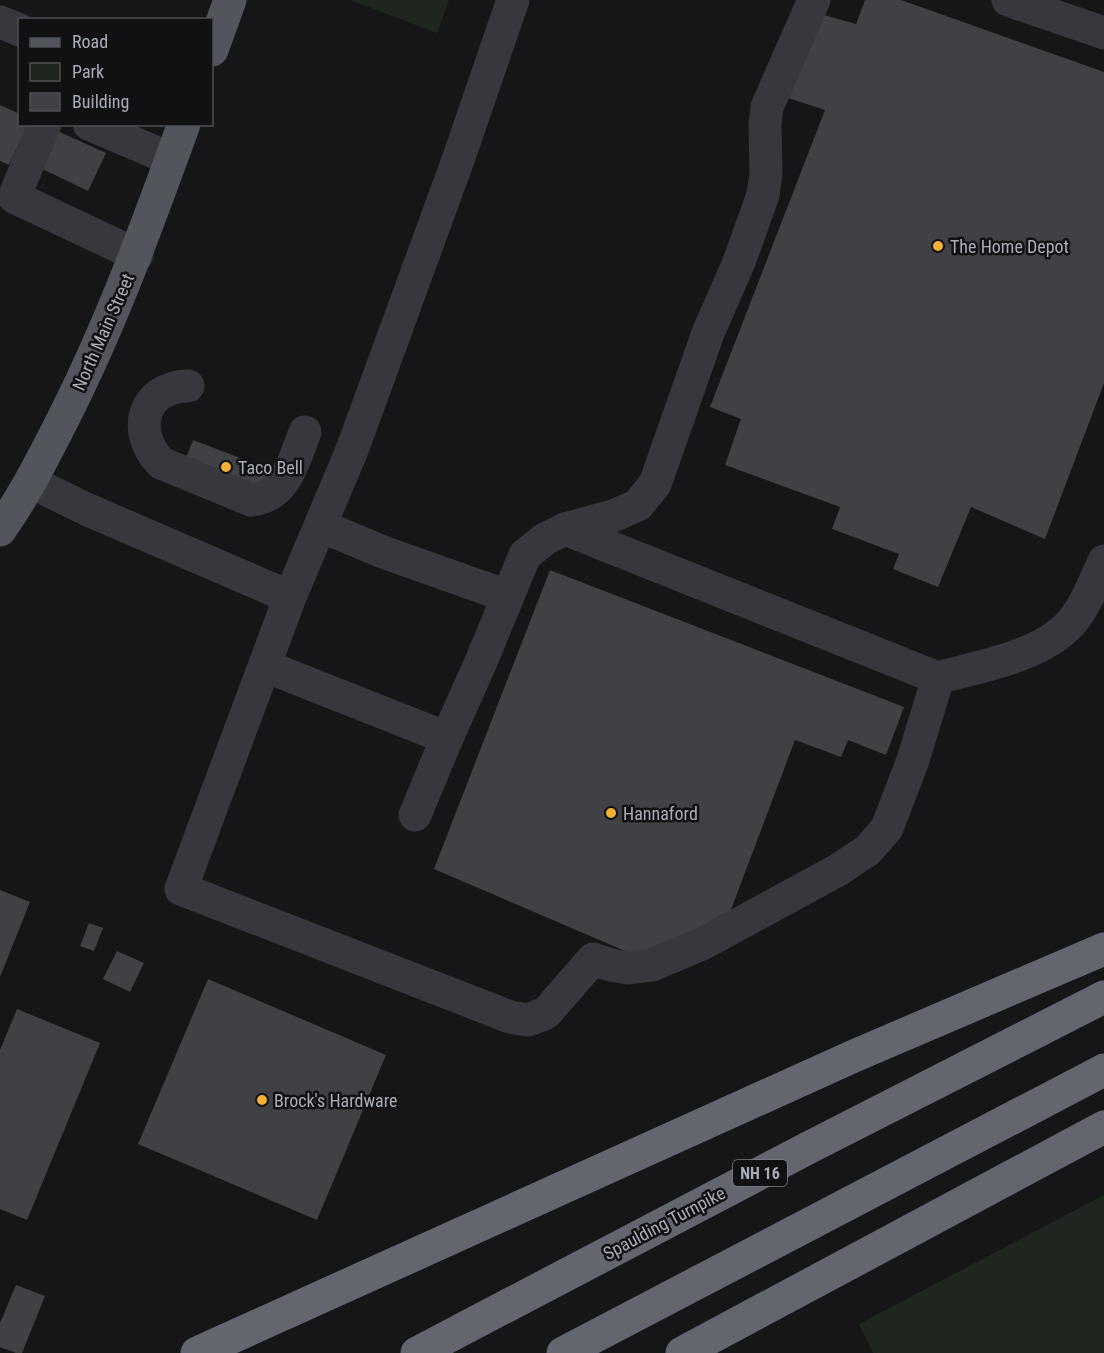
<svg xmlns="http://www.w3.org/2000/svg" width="1104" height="1353" font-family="'Roboto Condensed',sans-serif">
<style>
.green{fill:#1e261f}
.building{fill:#404145}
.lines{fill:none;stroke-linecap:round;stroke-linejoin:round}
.minor{stroke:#37383d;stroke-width:33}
.major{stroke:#53555c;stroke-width:33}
.highway{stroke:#63666e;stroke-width:33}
.poi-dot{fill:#f2b134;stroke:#111113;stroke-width:2}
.labels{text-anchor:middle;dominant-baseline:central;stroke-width:5;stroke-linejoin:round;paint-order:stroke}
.shield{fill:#111113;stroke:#7b7e86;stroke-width:1.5}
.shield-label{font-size:16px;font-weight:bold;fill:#a8adb8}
.poi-label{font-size:18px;fill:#a8adb8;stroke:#111113;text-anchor:start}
.street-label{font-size:18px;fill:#a8adb8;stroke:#111113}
</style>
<rect width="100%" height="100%" fill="#161618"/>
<g class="green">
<polygon points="350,0 449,0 437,33"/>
<polygon points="1104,1195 1104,1353 873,1353 859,1324"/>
</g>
<g class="building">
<polygon points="865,0 901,0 1104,72 1104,383 1045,539 971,507 938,587 893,569 899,554 832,529 840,507 725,465 741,419 710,407 825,110 785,97 820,14 856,24"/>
<polygon points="0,105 20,114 20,124 28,124 9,165 0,161"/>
<polygon points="51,128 106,153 88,191 34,165"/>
<polygon points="193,440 269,469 259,494 183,466"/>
<polygon points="550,570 904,707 886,755 848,740 841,757 795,740 729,915 646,960 434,869"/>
<polygon points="0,890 30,902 0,977"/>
<polygon points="89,923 103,928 94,951 80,946"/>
<polygon points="117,951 144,963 130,992 103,979"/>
<polygon points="208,979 386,1055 317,1220 138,1144"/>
<polygon points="17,1009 100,1043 27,1220 0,1209 0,1050"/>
<polygon points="16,1285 45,1296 22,1353 16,1353 0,1347 0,1323"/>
</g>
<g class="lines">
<g class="minor">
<path d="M513,0L458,160L352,450L290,597L181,889L510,1017L528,1020L546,1013L593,959L611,965L628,968L652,965L704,943L838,870L868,850L887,828L913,760L938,678C980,666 1040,657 1071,623C1086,605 1095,581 1104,561"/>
<polyline points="1008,0 1104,33"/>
<polyline points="0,22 20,30"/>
<polyline points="45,124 14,197 137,255"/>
<polyline points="89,124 171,159"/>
<path d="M188,386C142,387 131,432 161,463L251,500C286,497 294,460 305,432"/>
<polyline points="31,482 86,509 290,597"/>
<polyline points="321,526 383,552 507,596"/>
<polyline points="565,529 938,678"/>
<polyline points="265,666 447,738"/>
<polyline points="415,815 447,738 480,664 525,555 545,539 565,529 613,516 638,505 655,484 708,333 739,262 763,195 766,174 765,124 767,107 814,0"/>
</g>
<g class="major">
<polyline points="212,50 230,0"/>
<path d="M0,530C24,496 42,460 61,423C110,327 147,226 184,124"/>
</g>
<g class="highway">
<polyline points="197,1353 854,1056 1104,949"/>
<polyline points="417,1353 808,1148 1104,997"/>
<polyline points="563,1353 1104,1070"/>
<polyline points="682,1353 1104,1127"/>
</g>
</g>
<g class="poi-dot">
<circle cx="938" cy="246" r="6"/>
<circle cx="226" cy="467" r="6"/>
<circle cx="611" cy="813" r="6"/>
<circle cx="262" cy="1100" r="6"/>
</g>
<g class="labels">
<rect class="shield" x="733" y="1160" width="54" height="26" rx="4.5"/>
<g class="shield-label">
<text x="760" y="1173">NH 16</text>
</g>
<g class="poi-label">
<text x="950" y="246">The Home Depot</text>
<text x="238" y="467">Taco Bell</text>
<text x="623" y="813">Hannaford</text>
<text x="274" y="1100">Brock's Hardware</text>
</g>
<g class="street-label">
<text transform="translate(103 332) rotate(-66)">North Main Street</text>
<text transform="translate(664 1223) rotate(-28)">Spaulding Turnpike</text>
</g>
</g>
<rect x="18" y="18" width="195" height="108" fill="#111113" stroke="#4d4f55" stroke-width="1.5"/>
<rect x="30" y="38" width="30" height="9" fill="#53555c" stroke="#4d4f55" stroke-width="1.5"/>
<text x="72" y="48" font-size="18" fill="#a8adb8">Road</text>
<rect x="30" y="63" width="30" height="18" fill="#1e261f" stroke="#4d4f55" stroke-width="1.5"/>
<text x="72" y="78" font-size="18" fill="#a8adb8">Park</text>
<rect x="30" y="93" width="30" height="18" fill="#404145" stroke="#4d4f55" stroke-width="1.5"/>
<text x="72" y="108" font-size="18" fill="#a8adb8">Building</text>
</svg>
